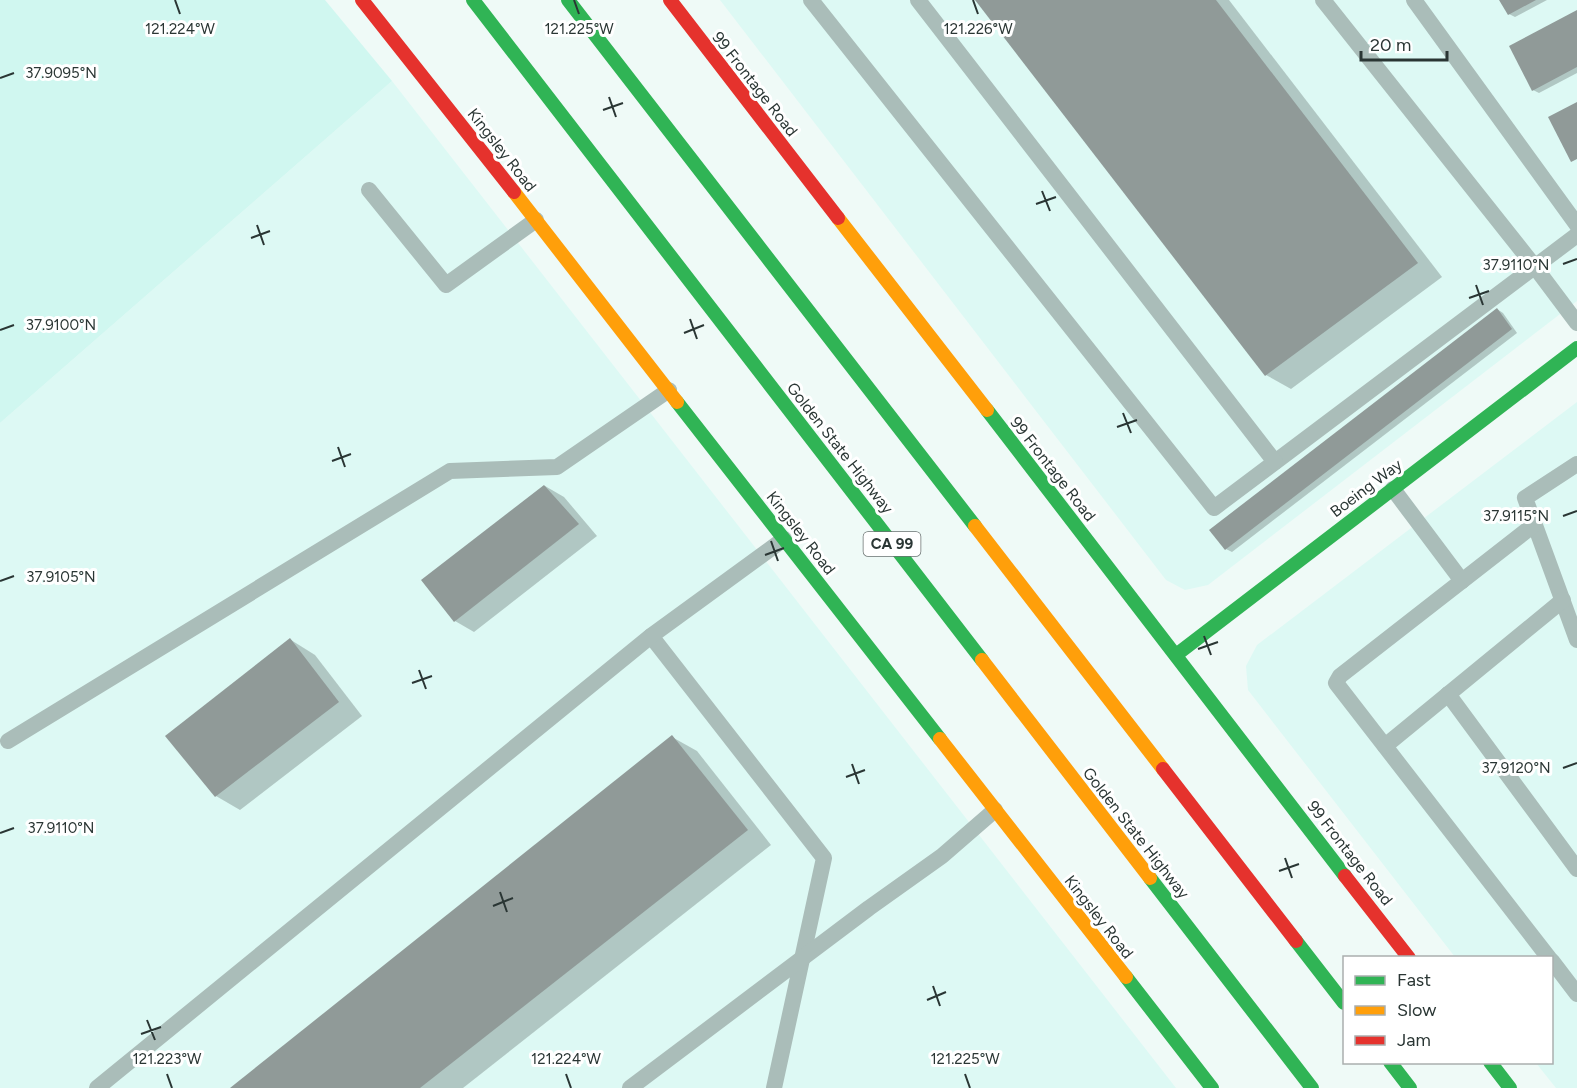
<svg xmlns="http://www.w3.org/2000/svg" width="1577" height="1088" font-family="Figtree,sans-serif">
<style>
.built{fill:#ddf9f4}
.green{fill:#d0f7f0}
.shadow{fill:#0003}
.building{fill:#909a98}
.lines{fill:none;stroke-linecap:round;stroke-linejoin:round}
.lane{stroke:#aabdb9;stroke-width:16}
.fast{stroke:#30b455;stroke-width:14}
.slow{stroke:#ff9f0a;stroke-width:14}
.jam{stroke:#e5322d;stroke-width:14}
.ticks{fill:none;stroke:#2a3634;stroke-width:2}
.labels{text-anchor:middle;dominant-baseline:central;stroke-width:6;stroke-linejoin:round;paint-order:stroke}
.shield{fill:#fff;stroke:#6a7271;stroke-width:1.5}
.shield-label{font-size:15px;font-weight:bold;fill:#2a3634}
.street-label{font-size:16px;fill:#2a3634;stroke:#fff}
.ticks-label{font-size:15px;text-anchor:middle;fill:#2a3634;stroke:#fff;stroke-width:6;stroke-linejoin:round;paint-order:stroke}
</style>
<rect width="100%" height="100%" fill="#effaf7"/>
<g class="built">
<polygon points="720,0 1577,0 1577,301 1208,585 1185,590 1166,580"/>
<polygon points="392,81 1176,1088 0,1088 0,423"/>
<polygon points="1577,402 1577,1088 1556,1088 1536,1063 1552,1062 1552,958 1455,957 1248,690 1246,666 1257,645"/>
</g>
<polygon class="green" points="0,0 325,0 392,81 0,423"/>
<g class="shadow">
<polygon points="977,0 1229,0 1442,277 1291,389 1266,375"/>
<polygon points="1501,0 1547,0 1515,17 1509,14"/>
<polygon points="1577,11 1577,73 1539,93 1533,90"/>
<polygon points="1497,309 1503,313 1517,333 1232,552 1226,549"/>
<polygon points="545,486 564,497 597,536 474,632 455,621"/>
<polygon points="291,640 315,655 362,716 240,810 216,796"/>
<polygon points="672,737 697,751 771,845 463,1088 233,1088"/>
</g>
<g class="building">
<polygon points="975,0 1216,0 1418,263 1265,376"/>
<polygon points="1499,0 1536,0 1508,15"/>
<polygon points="1577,10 1577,67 1532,91 1509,46"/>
<polygon points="1577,102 1577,159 1571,162 1548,117"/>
<polygon points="1497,308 1512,329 1225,550 1209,530"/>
<polygon points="544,485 579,524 454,622 421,580"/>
<polygon points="290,638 339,702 215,797 165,736"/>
<polygon points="672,735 748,830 420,1088 230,1088"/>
</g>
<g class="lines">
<g class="lane">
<polyline points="811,0 1214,508 1577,235"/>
<polyline points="918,0 1275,462"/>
<polyline points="1323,0 1535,267 1577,323"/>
<polyline points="1414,0 1577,225"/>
<polyline points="369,190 446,285 536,220"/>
<polyline points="1577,464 1525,498 1577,640"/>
<polyline points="1393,489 1462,581"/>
<polyline points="1535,524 1340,676 1336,683 1549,958"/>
<polyline points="651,636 824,858 774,1088"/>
<polyline points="1448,694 1577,869"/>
<polyline points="8,741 450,471 557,467 669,390"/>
<polyline points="1385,746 1563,600"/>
<polyline points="1552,961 1577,994"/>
<polyline points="97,1088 651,636 784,539"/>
<polyline points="630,1088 869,908 942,856 995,810"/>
</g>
<g class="fast">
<polyline points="473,0 982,660"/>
<polyline points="568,0 975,526"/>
<polyline points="677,402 940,739"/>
<polyline points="987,410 1345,876"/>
<polyline points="1176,655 1577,348"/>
<polyline points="1150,878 1312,1088"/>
<polyline points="1296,941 1344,1003"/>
<polyline points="1126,977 1212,1088"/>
<polyline points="1390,1062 1410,1088"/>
<polyline points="1490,1062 1510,1088"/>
</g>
<g class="slow">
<polyline points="514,192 677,402"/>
<polyline points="838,218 987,410"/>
<polyline points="975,526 1163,769"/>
<polyline points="982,660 1150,878"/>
<polyline points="940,739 1126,977"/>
</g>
<g class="jam">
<polyline points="362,0 514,192"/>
<polyline points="670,0 838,218"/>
<polyline points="1163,769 1296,941"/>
<polyline points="1345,876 1409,958"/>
</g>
</g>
<path class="ticks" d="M175,0L180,14M574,0L579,14M973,0L978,14M0,78L14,73M609,97L616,117M603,110L623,103M1042,191L1050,211M1036,204L1056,197M257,225L264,245M251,238L270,231M1563,264L1577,259M1476,285L1483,305M1469,298L1489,291M690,319L697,339M0,330L14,325M684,333L704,325M1123,413L1131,433M1117,427L1137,420M338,447L345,467M332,461L351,454M1563,516L1577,511M771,541L778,561M765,555L784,548M0,581L14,576M1204,636L1211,655M1198,649L1218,642M419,670L426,689M412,683L432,676M852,764L859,784M1563,768L1577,763M846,777L865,770M0,833L14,828M1285,858L1292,878M1279,871L1299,864M500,892L507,912M493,906L513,898M933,986L940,1006M927,1000L946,992M147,1020L155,1040M141,1034L161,1027M167,1074L172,1088M566,1074L571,1088M965,1074L970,1088"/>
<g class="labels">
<rect class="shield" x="863.5" y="532" width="57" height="24" rx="4.5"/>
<g class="shield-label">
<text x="892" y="544">CA 99</text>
</g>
<g class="street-label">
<text transform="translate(755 84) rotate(52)">99 Frontage Road</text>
<text transform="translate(502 150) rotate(52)">Kingsley Road</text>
<text transform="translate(840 448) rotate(52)">Golden State Highway</text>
<text transform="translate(1053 469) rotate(52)">99 Frontage Road</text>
<text transform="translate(1366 488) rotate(-37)">Boeing Way</text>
<text transform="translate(801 533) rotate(52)">Kingsley Road</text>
<text transform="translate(1136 833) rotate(52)">Golden State Highway</text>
<text transform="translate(1350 853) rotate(52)">99 Frontage Road</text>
<text transform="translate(1099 917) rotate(52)">Kingsley Road</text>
</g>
</g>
<g class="ticks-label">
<text x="180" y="34">121.224°W</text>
<text x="579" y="34">121.225°W</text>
<text x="978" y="34">121.226°W</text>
<text x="61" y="78">37.9095°N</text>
<text x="1516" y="270">37.9110°N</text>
<text x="61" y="330">37.9100°N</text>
<text x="1516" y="521">37.9115°N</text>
<text x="61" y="582">37.9105°N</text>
<text x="1516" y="773">37.9120°N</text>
<text x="61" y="833">37.9110°N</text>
<text x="167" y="1064">121.223°W</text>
<text x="566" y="1064">121.224°W</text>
<text x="965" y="1064">121.225°W</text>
</g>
<rect x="1343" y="956" width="210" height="108" fill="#ffffff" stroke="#aaafae" stroke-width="1.5"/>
<rect x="1355" y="976" width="30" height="9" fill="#30b455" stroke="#aaafae" stroke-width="1.5"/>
<text x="1397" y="986" font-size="18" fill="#2a3634">Fast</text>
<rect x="1355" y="1006" width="30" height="9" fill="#ff9f0a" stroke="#aaafae" stroke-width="1.5"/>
<text x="1397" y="1016" font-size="18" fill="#2a3634">Slow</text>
<rect x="1355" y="1036" width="30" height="9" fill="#e5322d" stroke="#aaafae" stroke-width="1.5"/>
<text x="1397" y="1046" font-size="18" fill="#2a3634">Jam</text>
<path d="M1361 51v9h86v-9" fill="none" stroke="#2a3634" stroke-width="3"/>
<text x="1370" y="51" font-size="18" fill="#2a3634" stroke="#ffffff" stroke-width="4.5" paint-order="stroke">20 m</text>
</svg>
